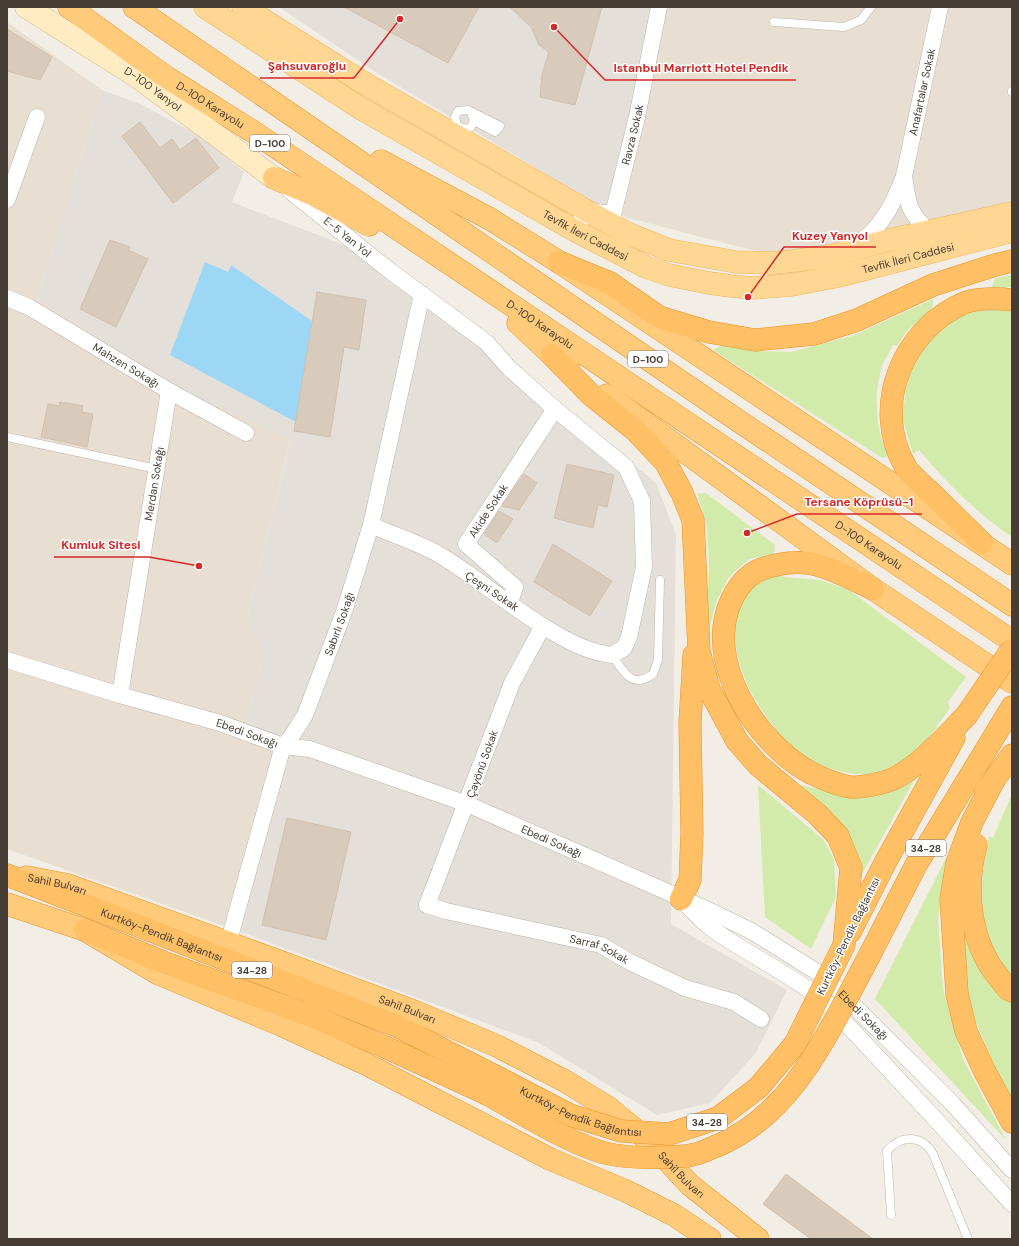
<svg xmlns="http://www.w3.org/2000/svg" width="1019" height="1246" font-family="'DM Sans',sans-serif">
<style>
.residential{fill:#e8dfd2}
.industrial{fill:#e5dfda}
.green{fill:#d3ebaa}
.water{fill:#9cd8f5}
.building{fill:#d9cbbc;stroke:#d1c0ac}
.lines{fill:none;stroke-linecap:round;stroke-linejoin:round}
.service-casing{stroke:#bfb5a7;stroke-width:9}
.minor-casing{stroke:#bfb5a7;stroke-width:17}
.secondary-casing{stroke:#d6bf91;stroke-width:23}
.primary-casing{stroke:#ebb45b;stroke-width:23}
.trunk-casing{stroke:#e7932b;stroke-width:23}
.motorway-casing{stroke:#e7932b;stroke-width:23}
.service{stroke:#fff;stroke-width:8}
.minor{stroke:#fff;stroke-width:16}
.secondary{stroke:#ffecc3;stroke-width:22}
.primary{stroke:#ffd792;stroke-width:22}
.trunk{stroke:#ffcb7b;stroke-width:22}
.motorway{stroke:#ffbf64;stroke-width:22}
.motorway-bridge-casing{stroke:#e7932b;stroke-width:23;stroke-linecap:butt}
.motorway-bridge{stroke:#ffbf64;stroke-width:22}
.labels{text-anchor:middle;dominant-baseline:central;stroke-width:3;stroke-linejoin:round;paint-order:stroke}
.shield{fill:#fff;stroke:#7e7871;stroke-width:1}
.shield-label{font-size:10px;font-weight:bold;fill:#463e34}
.street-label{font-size:11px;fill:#463e34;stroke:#fff}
.leader{fill:none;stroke:#d62828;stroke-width:1.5}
.callout-dot{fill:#d62828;stroke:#fff;stroke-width:1.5}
.callout-label{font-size:12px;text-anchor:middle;font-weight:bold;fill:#d62828;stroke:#fff;stroke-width:3;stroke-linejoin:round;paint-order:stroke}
</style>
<rect width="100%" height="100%" fill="#f3eee5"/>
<g class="residential">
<polygon points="664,7 1012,7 1012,204 946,216 843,244 767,254 613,214"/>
<polygon points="7,22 102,90 37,299 179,390 291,438 248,614 263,656 245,728 295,743 241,932 7,849"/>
</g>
<g class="industrial">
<polygon points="279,7 664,7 613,214 377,73"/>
<polygon points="102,90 140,104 200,136 244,172 232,202 396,265 656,483 676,535 671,924 787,990 756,1053 710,1103 657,1115 539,1043 241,932 295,743 245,728 263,656 248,614 291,439 179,390 37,299"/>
</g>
<g class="green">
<polygon points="1012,275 1012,287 992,288 995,278"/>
<path d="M933,299L932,309L907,331L897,346L893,345C890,351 886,358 883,364C873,390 875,433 889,456L882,458L713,350L724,344L751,351L791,352L855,335Z"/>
<path d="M1012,307V537C976,513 947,483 919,450L913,454L902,417L909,372L923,342L948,324L976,309Z"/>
<polygon points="697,493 706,493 775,545 774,554 749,559 729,577 716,602 706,642 709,562 707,527"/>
<path d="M779,573L782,577L820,580L849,590L966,677L948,702L950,708C940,721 931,737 919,749C909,759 882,773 868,774C843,776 811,764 793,748C780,738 753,699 747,684C737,661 728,623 743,599C751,586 765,579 779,573Z"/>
<polygon points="915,779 860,877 835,818 801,785 848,796"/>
<polygon points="758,785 824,840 834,860 836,897 811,949 765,917"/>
<path d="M1012,794V977C1007,971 1001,965 996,958C973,923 982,874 989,836L993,838Z"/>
<polygon points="947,856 938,919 943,989 963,1059 1006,1140 875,999"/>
<path d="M967,939C980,966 986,985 1012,1004V1098L1002,1083L970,1008L960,942Z"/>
</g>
<polygon class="water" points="205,262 228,272 231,265 312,321 296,422 170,355"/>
<g class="building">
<polygon points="344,7 479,7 448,63"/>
<polygon points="510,7 602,7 575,105 540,97 542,74 549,52 539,45 531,27"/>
<polygon points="7,29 52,57 40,80 7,71"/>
<polygon points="140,122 160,148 172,139 180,150 196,138 219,168 173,203 122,136"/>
<polygon points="110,240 130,247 128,250 148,259 116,327 80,309"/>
<polygon points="317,292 366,300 359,350 344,347 330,437 294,431"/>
<polygon points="60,402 83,406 82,412 93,414 87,447 41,437 48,404 59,406"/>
<polygon points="567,464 614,475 607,507 598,505 593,528 554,518"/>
<polygon points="524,474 537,483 519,510 502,506"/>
<polygon points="499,511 513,519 497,543 484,534"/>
<polygon points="553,544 612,581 590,616 534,582"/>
<polygon points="287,818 351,832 326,940 262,925"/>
<polygon points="786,1174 873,1239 811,1239 763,1204"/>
</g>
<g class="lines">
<defs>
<g id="service">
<polyline points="774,22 844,27 861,20 871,7"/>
<polyline points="1012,92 1012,91"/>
<polyline points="471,112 474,121 471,127 466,129 457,126 455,117 458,111 468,110 500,126 499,128 495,132 474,121"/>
<polyline points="7,437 157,469"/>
<path d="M612,655C623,671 632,690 653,674L658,660L660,580"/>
<path d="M891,1215L887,1151C901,1134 922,1135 933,1154L968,1239"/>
</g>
<g id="minor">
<path d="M904,176C908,203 908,213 929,231"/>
<path id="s1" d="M289,190L385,267L486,342L509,368L555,409L626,467L642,501L644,567L629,637L624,648L612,655C558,650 487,582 438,554C417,542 393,535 371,525"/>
<polyline points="7,200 37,117"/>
<path id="s2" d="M574,230L587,211L613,214L637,117L659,7"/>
<path id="s3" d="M852,247C880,232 893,205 904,176L940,7"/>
<path id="s4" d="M7,298L29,307L169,391L246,433"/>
<path id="s5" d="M510,602L515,587L466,544L555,409"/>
<path id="s6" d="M543,626L512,683L427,905L446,911L601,945L628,961L685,988L734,1002L761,1019"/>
<path id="s7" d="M7,660L120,695L220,723L283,746L310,749L467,804L704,908L753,932L817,972L831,983L952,1103L1012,1170"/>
<path id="s8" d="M120,695L169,391"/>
<path d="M686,904C694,912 702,922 711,928C748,955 791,974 827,1003L938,1122L1012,1204"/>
<path id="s9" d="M228,944L283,746L291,737L305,715L344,612L371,525L422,294"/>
</g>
<g id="secondary">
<path id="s10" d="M26,7L136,76L274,178"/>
</g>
<g id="primary">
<path id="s11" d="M205,7L360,108L574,230L646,267L669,275L709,283L731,286L753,288L791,285L839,276L1012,231"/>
<polyline points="243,7 364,83 587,211 629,234 669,250 736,262 772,263 793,261 830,256 885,241 1012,213"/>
</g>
<g id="trunk">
<path id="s12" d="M69,7L166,77L252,131L1012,641"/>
<polyline points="134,7 712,403 1012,605"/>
<polyline points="381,161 490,219 559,262 1012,564"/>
<polyline points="274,178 312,194 369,225"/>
<polyline points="518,323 552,355 568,367"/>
<polyline points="607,395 873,589 1012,682"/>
<path id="s13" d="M27,877L68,885L287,964L416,1012L497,1046L565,1081L609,1108L650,1142L690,1185L758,1239"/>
<polyline points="7,904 85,930 159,974 281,1025 366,1064 550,1159 626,1191 674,1215 710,1239"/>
</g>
<g id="motorway">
<polyline points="559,262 610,283 659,317 709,332 755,340 814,334 857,320 933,285 995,265 1012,261"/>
<polyline points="552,355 591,395 635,430 666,463 682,493 693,520 699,651 709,689 737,741 758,765 817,814 838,836 851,868 844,945"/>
<path d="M982,543C964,525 946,508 928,490C921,483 910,475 905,466C871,406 903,329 964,303C976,298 999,298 1012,300"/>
<path d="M873,589C856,581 838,571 820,566C806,561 786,562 772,566C752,570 741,581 732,599C702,661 757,744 811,773C821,778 847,789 857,787C868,786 883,783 893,779C919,767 946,736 966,716"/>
<polyline points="994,780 972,822 957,863 951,899 957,994 966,1031 985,1072 1012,1122"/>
<polyline points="986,791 1012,755"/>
<path d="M976,845C966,883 968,927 988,962C993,971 1001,980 1008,989L1012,991"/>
<path id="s14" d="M7,875L397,1026L493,1075"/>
<polyline points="681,899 690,880 692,833 690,723 694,655"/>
<polyline points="85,930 163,962 314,1017 383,1046 485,1093"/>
<polyline points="850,932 885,863 954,738"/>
<polyline points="863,968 916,865 1012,707"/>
</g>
</defs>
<use href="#service" class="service-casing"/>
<use href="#minor" class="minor-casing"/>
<use href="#secondary" class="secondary-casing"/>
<use href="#primary" class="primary-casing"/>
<use href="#trunk" class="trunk-casing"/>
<use href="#motorway" class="motorway-casing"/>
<use href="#service" class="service"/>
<use href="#minor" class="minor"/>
<use href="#secondary" class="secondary"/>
<use href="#primary" class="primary"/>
<use href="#trunk" class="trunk"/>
<use href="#motorway" class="motorway"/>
<defs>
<g id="motorway-bridge">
<polyline points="966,716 1012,649"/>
<path id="s15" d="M493,1075L570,1115L621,1131L669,1134L718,1118L758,1088L795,1044L844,945"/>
<path d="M485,1093C522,1113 558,1137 598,1151C619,1158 645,1158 667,1157C675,1156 683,1157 691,1155C699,1154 707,1150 714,1147C791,1117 826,1036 863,968"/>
</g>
</defs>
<use href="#motorway-bridge" class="motorway-bridge-casing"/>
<use href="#motorway-bridge" class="motorway-bridge"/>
</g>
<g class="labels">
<g class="shield">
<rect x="250" y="135" width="40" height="16" rx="3"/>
<rect x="628" y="351" width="40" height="16" rx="3"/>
<rect x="906" y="840" width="40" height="16" rx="3"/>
<rect x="232" y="962" width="40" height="16" rx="3"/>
<rect x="687" y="1114" width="40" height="16" rx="3"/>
</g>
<g class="shield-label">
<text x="270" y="143">D-100</text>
<text x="648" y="359">D-100</text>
<text x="926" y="848">34-28</text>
<text x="252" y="970">34-28</text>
<text x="707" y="1122">34-28</text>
</g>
<g class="street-label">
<text stroke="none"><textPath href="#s10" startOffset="151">D-100 Yanyol</textPath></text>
<text stroke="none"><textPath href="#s3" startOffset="176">Anafartalar Sokak</textPath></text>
<text stroke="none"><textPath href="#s12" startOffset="172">D-100 Karayolu</textPath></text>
<text stroke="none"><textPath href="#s2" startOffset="131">Ravza Sokak</textPath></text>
<text stroke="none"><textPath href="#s11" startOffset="444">Tevfik İleri Caddesi</textPath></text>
<text stroke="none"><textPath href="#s1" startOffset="75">E-5 Yan Yol</textPath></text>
<text stroke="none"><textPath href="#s11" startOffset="780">Tevfik İleri Caddesi</textPath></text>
<text stroke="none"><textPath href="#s12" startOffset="568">D-100 Karayolu</textPath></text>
<text stroke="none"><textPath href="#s4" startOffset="137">Mahzen Sokağı</textPath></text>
<text stroke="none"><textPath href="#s8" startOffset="214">Merdan Sokağı</textPath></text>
<text stroke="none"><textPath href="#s5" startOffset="121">Akide Sokak</textPath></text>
<text stroke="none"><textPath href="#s12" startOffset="964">D-100 Karayolu</textPath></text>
<text transform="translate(492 591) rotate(34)">Çeşni Sokak</text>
<text stroke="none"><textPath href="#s9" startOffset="341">Sabırlı Sokağı</textPath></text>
<text stroke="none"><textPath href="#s7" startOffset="251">Ebedi Sokağı</textPath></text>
<text transform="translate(482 764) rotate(-70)">Çayönü Sokak</text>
<text stroke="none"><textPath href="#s7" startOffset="575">Ebedi Sokağı</textPath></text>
<text stroke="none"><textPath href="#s13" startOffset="31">Sahil Bulvarı</textPath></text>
<text stroke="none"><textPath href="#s14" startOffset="166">Kurtköy-Pendik Bağlantısı</textPath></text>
<text transform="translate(848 936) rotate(-64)">Kurtköy-Pendik Bağlantısı</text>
<text stroke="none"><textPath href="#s6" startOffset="481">Sarraf Sokak</textPath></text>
<text stroke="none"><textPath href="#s13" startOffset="403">Sahil Bulvarı</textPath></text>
<text stroke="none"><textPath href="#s7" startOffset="935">Ebedi Sokağı</textPath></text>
<text stroke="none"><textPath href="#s15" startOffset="96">Kurtköy-Pendik Bağlantısı</textPath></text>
<text stroke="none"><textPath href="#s13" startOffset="727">Sahil Bulvarı</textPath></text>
</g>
</g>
<path class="leader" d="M400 19L354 78H260M554 27L605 80H796M748 297L784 247H876M747 533L797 514H922M199 566L149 557H54"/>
<g class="callout-dot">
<circle cx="400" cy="19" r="4"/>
<circle cx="554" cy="27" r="4"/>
<circle cx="748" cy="297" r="4"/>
<circle cx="747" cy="533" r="4"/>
<circle cx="199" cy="566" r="4"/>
</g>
<g class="callout-label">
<text x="307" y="70">Şahsuvaroğlu</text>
<text x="701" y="72">Istanbul Marriott Hotel Pendik</text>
<text x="830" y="240">Kuzey Yanyol</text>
<text x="859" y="506">Tersane Köprüsü-1</text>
<text x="101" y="549">Kumluk Sitesi</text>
</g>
<rect width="1019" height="1246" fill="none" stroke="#463e34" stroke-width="16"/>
</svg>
